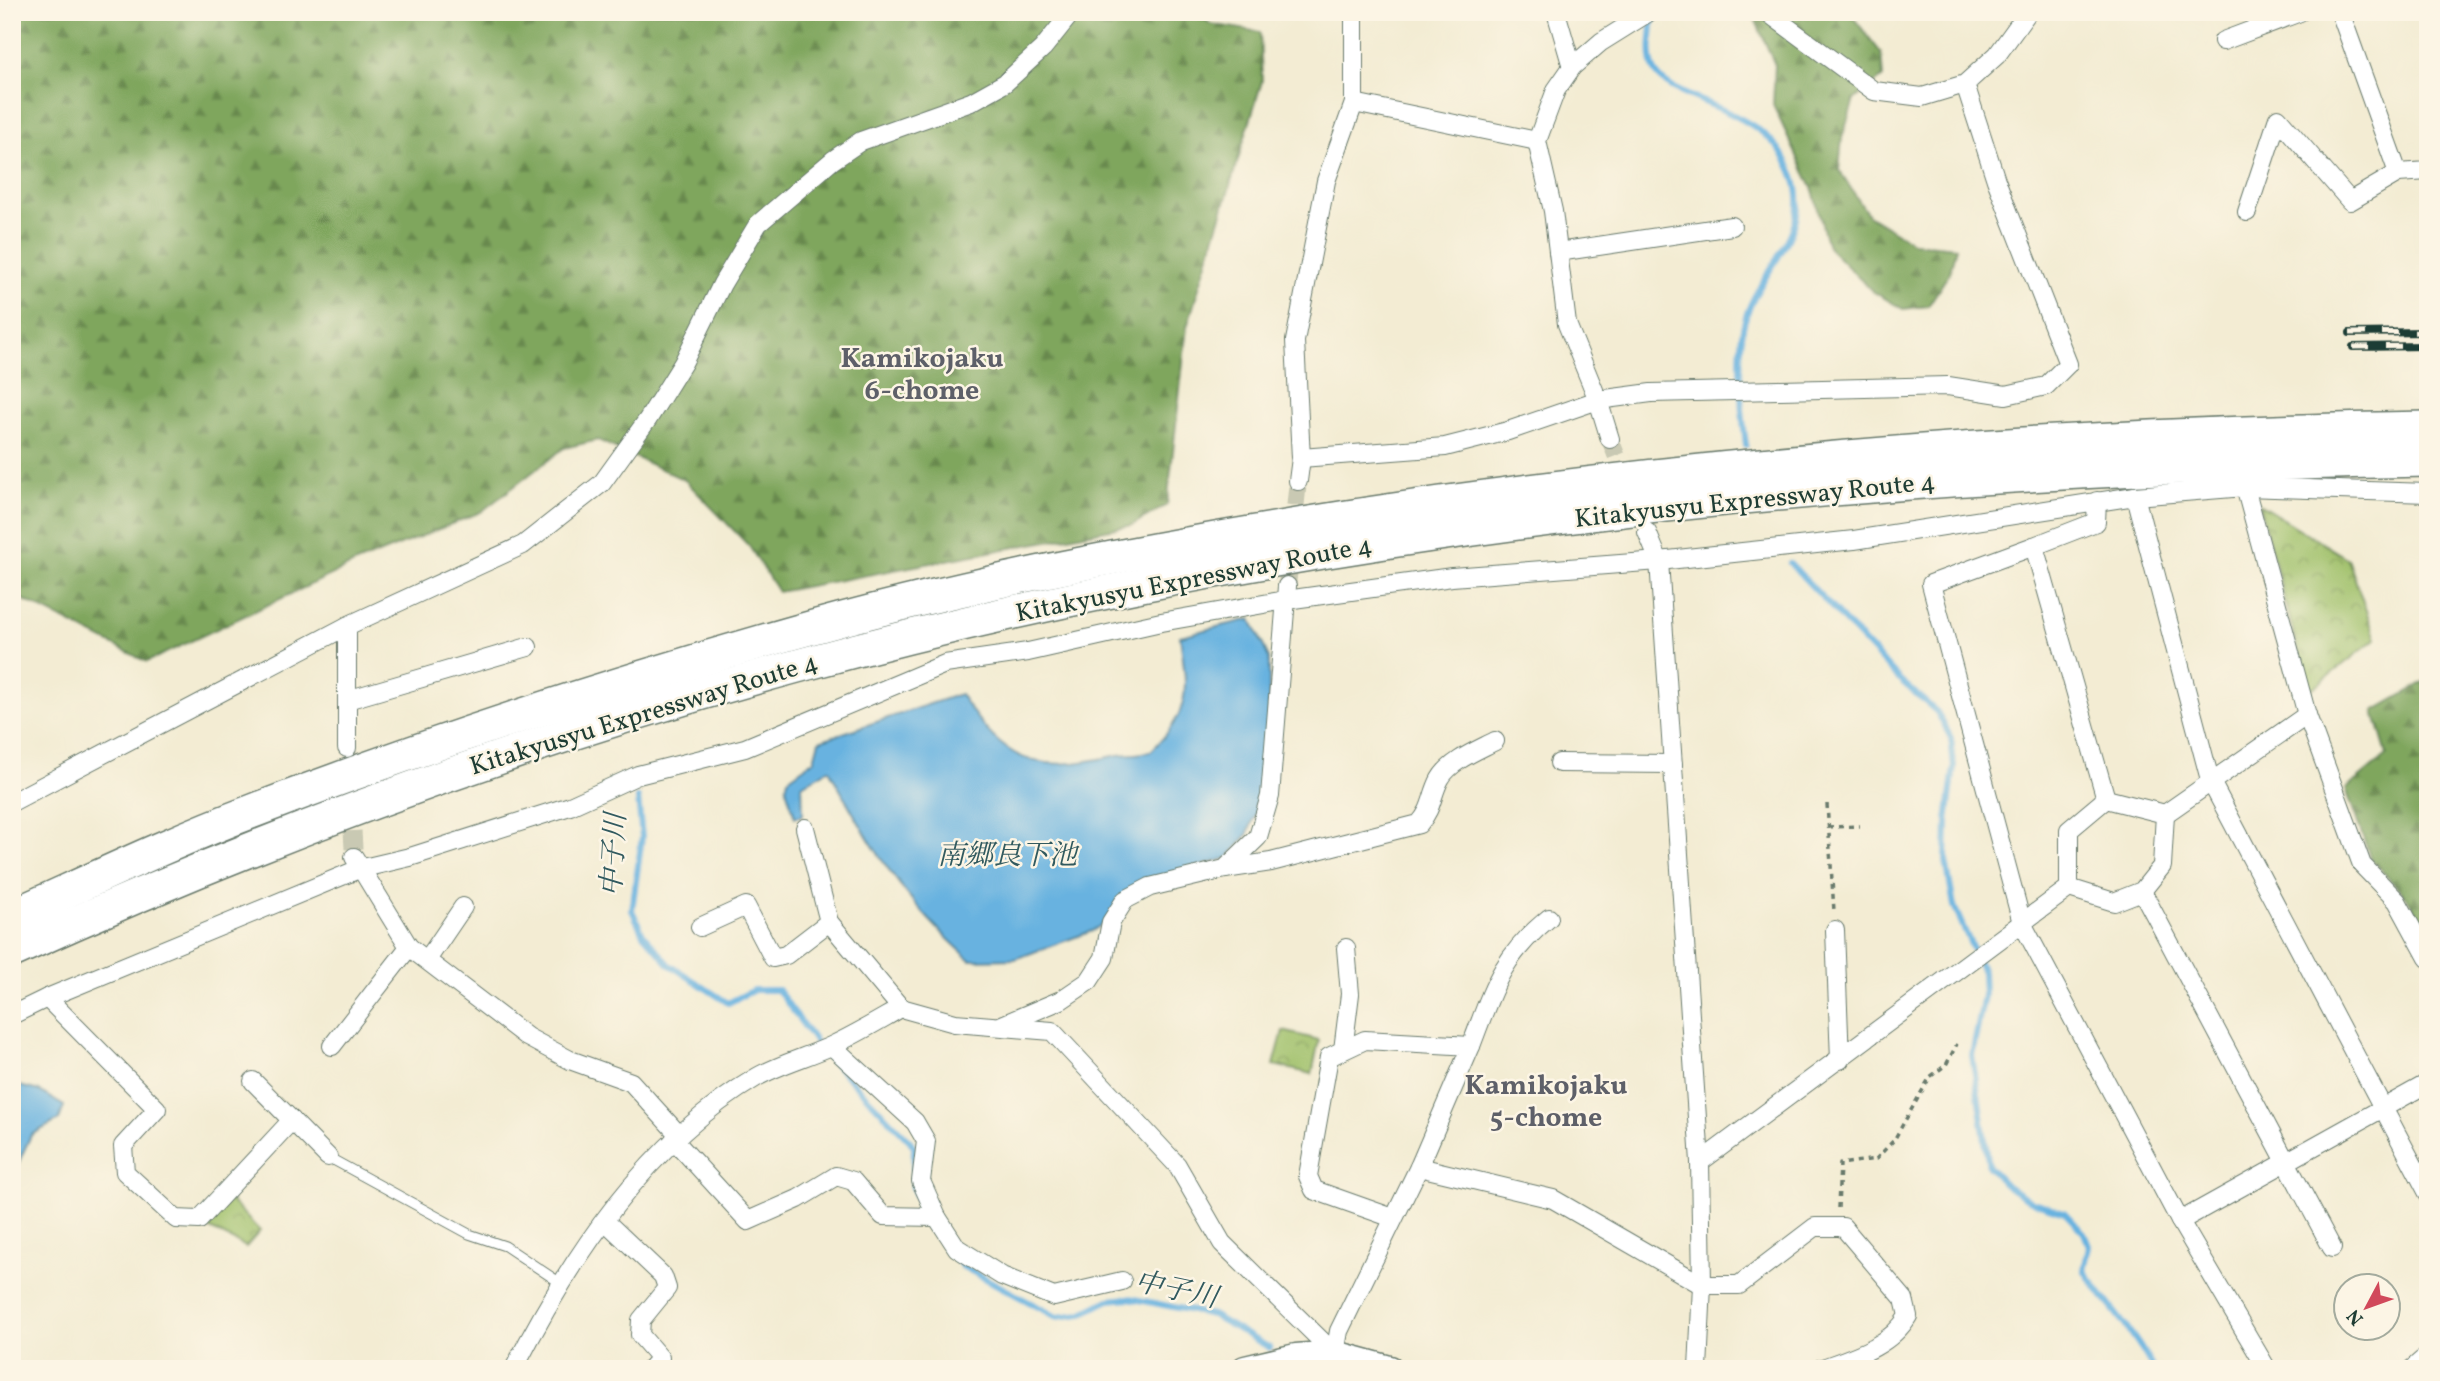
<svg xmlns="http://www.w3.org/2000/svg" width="2440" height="1381" font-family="Vollkorn,'Noto Serif JP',serif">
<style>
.forest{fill:url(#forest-firs);stroke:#4f7248;stroke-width:2}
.park{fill:url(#park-crowns);stroke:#5f7e4e;stroke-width:2}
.water{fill:#67b2e0;stroke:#43788a;stroke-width:2}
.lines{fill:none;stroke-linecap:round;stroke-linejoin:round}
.stream{stroke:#67b2e0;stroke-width:6}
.street-tunnel{stroke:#c9c9b3;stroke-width:18;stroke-dasharray:18 9;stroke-linecap:butt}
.lane-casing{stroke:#697a6c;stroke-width:11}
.street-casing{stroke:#697a6c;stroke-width:20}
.secondary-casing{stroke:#697a6c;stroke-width:29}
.highway-casing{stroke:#697a6c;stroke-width:36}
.path{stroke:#697a6c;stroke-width:3.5;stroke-dasharray:5 5;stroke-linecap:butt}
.lane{stroke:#fff;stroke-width:9}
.street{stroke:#fff;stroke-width:18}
.secondary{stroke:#fff;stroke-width:26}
.highway{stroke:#fff;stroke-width:33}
.rail-casing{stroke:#1f3d34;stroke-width:8}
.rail{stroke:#fcf5e5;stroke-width:5;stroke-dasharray:16;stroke-linecap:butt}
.labels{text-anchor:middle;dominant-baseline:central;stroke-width:5;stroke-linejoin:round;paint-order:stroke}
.street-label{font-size:26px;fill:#1f3d34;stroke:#fcf5e5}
.neighbourhood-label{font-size:28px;font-weight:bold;fill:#5e6069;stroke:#fcf5e5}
.water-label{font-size:28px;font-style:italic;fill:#315a5f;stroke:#fcf5e5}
</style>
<defs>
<pattern id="forest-firs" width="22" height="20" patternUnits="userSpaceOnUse" patternTransform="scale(1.75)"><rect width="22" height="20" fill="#7fa65d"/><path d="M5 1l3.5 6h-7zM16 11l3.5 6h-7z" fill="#67884e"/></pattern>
<pattern id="park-crowns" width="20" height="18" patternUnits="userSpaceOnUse" patternTransform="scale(1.75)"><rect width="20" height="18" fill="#9fc069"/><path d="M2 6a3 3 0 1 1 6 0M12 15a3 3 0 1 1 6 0" fill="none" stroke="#819d57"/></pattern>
</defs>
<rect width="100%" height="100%" fill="#fcf5e5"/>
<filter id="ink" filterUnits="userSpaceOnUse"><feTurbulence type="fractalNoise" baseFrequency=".0143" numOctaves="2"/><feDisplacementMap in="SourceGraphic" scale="14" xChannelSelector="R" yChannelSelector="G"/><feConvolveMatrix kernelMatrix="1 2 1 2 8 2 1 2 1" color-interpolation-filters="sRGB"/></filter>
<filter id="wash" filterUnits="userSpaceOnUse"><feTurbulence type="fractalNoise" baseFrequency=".00686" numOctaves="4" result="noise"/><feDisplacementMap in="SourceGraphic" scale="28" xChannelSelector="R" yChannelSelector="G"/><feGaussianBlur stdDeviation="1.57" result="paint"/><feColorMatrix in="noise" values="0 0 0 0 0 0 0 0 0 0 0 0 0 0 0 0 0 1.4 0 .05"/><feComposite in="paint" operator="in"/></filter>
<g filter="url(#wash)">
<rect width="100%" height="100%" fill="#f3ecd3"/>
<g class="forest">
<polygon points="12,12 1193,12 1211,24 1260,32 1262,81 1187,327 1167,505 1132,525 778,592 749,546 685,480 598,440 564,448 481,512 356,563 147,662 12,594"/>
<polygon points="1752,12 1849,12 1881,53 1883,77 1854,100 1842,138 1839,170 1868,215 1914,243 1956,247 1950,272 1928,306 1903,309 1872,291 1828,247 1813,190 1773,105 1775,65"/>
<polygon points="2428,680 2428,934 2407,897 2371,860 2346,789 2387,755 2374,711"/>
</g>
<g class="park">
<polygon points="2259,504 2348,559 2376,639 2309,691"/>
<polygon points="1283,1031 1319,1040 1312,1074 1274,1065"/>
<polygon points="230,1200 260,1231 246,1247 204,1226"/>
</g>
<g class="water">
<path d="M1251,619L1269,658V727L1261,802L1247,835L1228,858L1135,885L1104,923L1092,931L1015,959L971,960C904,902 870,846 829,769L802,785L803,815L795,817L786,788L788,779L814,760L819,741L960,694C1005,763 1034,774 1114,756C1127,753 1138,756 1151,751C1193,709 1187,690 1180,636Z"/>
<polygon points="12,1084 39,1091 64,1106 59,1120 31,1135 12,1177"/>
</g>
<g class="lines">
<g class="stream">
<path d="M1653,14C1652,30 1648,52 1653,67C1667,106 1768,101 1794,177C1815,235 1753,274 1743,328C1737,365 1741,408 1746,445"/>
<path d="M1790,563L1899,679L1937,712L1951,738L1954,767L1947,821L1946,861L1954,906L1983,972L1984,996L1972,1055L1989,1167L2007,1186L2033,1202L2064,1212L2084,1233L2089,1246L2084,1270C2106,1304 2135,1333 2153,1369"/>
<polyline points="638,798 642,837 632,910 643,934 670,965 728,1003 754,990 778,990 817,1044"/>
<polyline points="826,1055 910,1141 914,1147 913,1187 921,1206"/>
<polyline points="952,1252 962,1266 1057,1317 1081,1314 1109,1300 1129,1298 1212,1315 1270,1348"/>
</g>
</g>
</g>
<g filter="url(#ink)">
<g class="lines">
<g class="street-tunnel">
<polyline points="1610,439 1627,483"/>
<polyline points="1287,586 1298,481"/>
<polyline points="351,804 354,857"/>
</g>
<defs>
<polyline id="lane" points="328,1157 469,1234 505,1246 562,1284"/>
<g id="street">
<polyline points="1556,12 1572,67"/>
<polyline points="1767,12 1874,91 1922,97 1965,84 1997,55 2028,12"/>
<polyline points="2340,12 2398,173"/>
<polyline points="2223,41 2300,12"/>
<polyline points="1354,103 1537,141"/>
<polyline points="2247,212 2278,118 2350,201 2398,173 2428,171"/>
<polyline points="1558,252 1732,226"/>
<polyline points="1610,439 1598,400 1567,324 1553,211 1537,141 1556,90 1572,67 1601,42 1649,12"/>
<polyline points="1301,458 1445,447 1508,431 1598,400 1651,393 1948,386 2006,395 2046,386 2068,364 1996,180 1965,84"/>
<polyline points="1298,481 1301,458 1295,341 1326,181 1354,103 1354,12"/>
<polyline points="2245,487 2307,715 2362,865 2397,901 2428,958"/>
<polyline points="2135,496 2210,780 2428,1193"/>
<polyline points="1647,532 1659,561 1700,1162 1702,1285 1698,1369"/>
<polyline points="2034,546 2096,522 2097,501"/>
<polyline points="347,700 528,647"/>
<polyline points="347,748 347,626"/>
<polyline points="1559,763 1673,764"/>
<polyline points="2106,799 2034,546 1931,584 2022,923 2180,1221 2267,1369"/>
<polygon points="2106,799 2165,814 2162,866 2142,891 2114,902 2069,888 2069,830"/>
<polyline points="12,802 347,626 523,545 602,483 648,419 683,363 722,284 758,224 833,160 861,141 971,102 1005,83 1043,48 1072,12"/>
<polyline points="2165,814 2307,715"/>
<polyline points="805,828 829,922 901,1008"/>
<polyline points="354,857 409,947 527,1037 570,1060 631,1082 679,1135"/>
<path d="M1225,869L1271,862L1419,824C1433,808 1431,796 1440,779C1450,761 1478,750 1495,741"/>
<polyline points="2142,891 2332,1248"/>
<polyline points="700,927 746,906 773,958 786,955 829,922"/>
<polyline points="1835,930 1840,1060"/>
<polyline points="427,960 463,907"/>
<polyline points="47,998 157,1109 123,1146 125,1172 176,1219 199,1220 292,1120"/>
<polyline points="12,1015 47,998 359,869 410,857 570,806 638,775 745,748 945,664 1028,652 1161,622 1286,600 1452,577 1659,561 1854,540 2135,496 2245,487 2428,493"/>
<polyline points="1002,1025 1061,1000 1089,981 1104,958 1111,922 1125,900 1150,887 1225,869 1258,837 1270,796 1287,586"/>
<polyline points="332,1046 409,947"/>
<polyline points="832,1046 915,1122 926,1141 921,1181 937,1217 957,1248 1002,1276 1054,1297 1122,1281"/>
<path d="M1471,1046C1493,989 1500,958 1549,918"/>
<polyline points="1343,1050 1350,994 1346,948"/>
<polyline points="253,1081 328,1157"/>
<polyline points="674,1140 748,1221 798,1199 836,1176 853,1181 883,1216 937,1217"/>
<polyline points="1700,1162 2069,888"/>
<path d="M1419,1167L1553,1199L1702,1285H1739L1815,1227H1843L1904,1299L1908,1316C1890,1347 1853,1357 1820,1369"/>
<polyline points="605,1221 663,1276 667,1288 641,1320 640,1335 660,1358 650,1369"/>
<polyline points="2180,1221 2428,1083"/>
<polyline points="1335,1354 1339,1331 1419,1167 1471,1046 1365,1040 1329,1057 1308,1176 1314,1190 1393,1218"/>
<path d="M514,1369C571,1257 647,1142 757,1077C780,1064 807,1057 831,1046C855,1035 878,1021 901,1008L955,1023L1052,1031L1177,1165L1222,1243L1335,1354"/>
<polyline points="2412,1369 2428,1355"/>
</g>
<polyline id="secondary" points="1245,1369 1296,1357 1335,1354 1390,1369"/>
<g id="highway">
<path d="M12,916C92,880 171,842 253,811C427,744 606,686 785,635C969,582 1158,547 1347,517C1704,461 2066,434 2428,428"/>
<path d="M12,951C266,836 529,739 797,666C1326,521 1882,469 2428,460"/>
</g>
</defs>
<use href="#lane" class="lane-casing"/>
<use href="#street" class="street-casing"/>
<use href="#secondary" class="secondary-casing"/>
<use href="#highway" class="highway-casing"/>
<g class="path">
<polyline points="1827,804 1834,911"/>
<polyline points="1828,827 1860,826"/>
<polyline points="1838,1208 1840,1164 1876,1159 1894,1140 1930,1077 1946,1065 1957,1044"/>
</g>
<use href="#lane" class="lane"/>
<use href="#street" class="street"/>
<use href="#secondary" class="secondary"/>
<use href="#highway" class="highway"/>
<defs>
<g id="rail">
<polyline points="2350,333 2428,332"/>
<polyline points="2353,347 2428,346"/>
</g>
</defs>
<use href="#rail" class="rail-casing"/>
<use href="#rail" class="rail"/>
</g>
</g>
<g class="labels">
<g class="street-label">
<text transform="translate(1755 501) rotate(-6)">Kitakyusyu Expressway Route 4</text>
<text transform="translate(1194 580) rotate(-11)">Kitakyusyu Expressway Route 4</text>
<text transform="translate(644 715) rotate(-17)">Kitakyusyu Expressway Route 4</text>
</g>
<g class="neighbourhood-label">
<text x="922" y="359">Kamikojaku<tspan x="922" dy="32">6-chome</tspan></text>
<text x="1546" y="1086">Kamikojaku<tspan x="1546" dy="32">5-chome</tspan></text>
</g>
<g class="water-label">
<text transform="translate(615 855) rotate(-87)">中子川</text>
<text x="1007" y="856">南郷良下池</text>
<text transform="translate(1176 1291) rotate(12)">中子川</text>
</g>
</g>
<rect width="2440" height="1381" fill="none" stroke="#fcf5e5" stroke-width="42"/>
<g transform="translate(2367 1307) rotate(229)"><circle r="33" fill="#fcf5e5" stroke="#a4ab9e" stroke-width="2"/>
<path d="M0-5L12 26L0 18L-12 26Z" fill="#d1495b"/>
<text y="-10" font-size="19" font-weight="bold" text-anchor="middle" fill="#1f3d34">N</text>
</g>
</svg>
